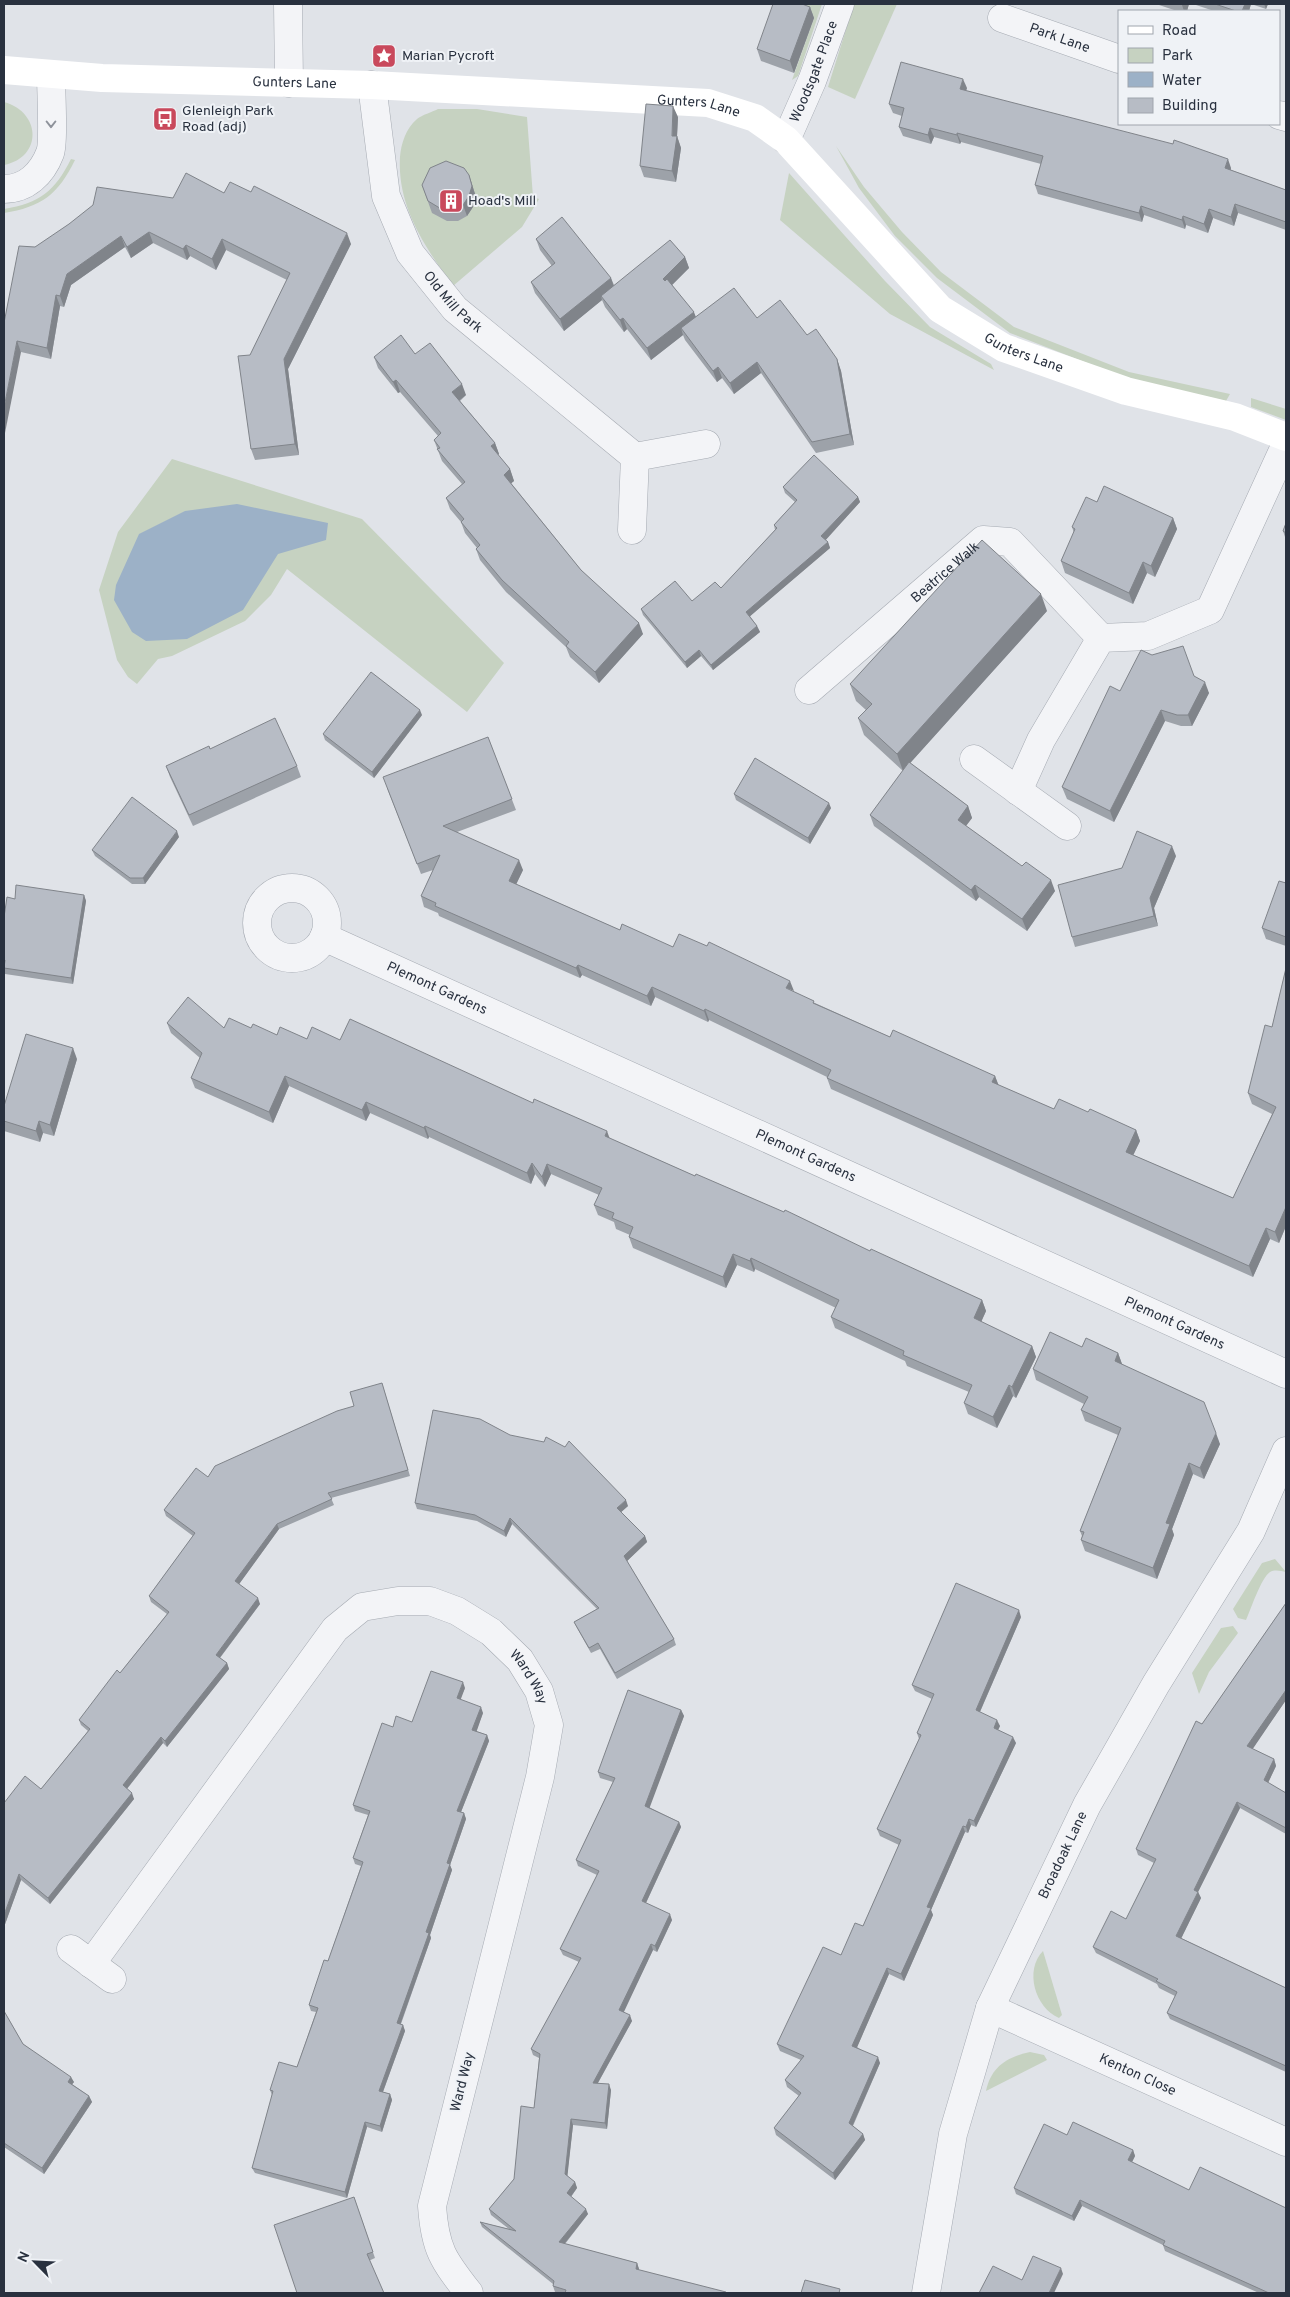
<svg xmlns="http://www.w3.org/2000/svg" width="1290" height="2297" font-family="Overpass,sans-serif">
<style>
.green{fill:#c6d2c1}
.water{fill:#9cb1c7}
.lines{fill:none;stroke-linecap:round;stroke-linejoin:round}
.street-casing{stroke:#a5aab2;stroke-width:29}
.street{stroke:#f3f4f7;stroke-width:28}
.secondary{stroke:#fff;stroke-width:28}
.wall{fill:#9da2a9}
.shaded-wall{fill:#80848a}
.building{fill:#b7bcc5;stroke:#80848a}
.oneway{stroke:#8e929b}
.labels{text-anchor:middle;dominant-baseline:central;stroke-width:4;stroke-linejoin:round;paint-order:stroke}
.street-label{font-size:14px;fill:#29313f;stroke:#eff2f6}
.poi-label{font-size:14px;fill:#29313f;stroke:#eff2f6;text-anchor:start}
</style>
<rect width="100%" height="100%" fill="#e0e3e8"/>
<g class="green">
<polygon points="808,4 822,4 798,76 792,80 814,18 803,14"/>
<polygon points="854,4 897,4 855,99 828,87"/>
<path d="M4,102C41,112 43,157 4,165Z"/>
<path d="M438,109H477L527,117L533,197L539,199L522,227L453,286C425,247 397,207 400,157C401,144 406,128 417,119C422,115 432,112 438,109Z"/>
<polygon points="836,146 864,187 902,232 941,272 1014,327 1129,372 1230,394 1226,401 1128,379 1010,333 937,278 895,236 859,188"/>
<path d="M71,159L75,160C58,195 41,207 4,213V209C40,203 55,191 71,159Z"/>
<polygon points="789,173 885,281 930,327 991,364 994,370 890,314 780,220"/>
<polygon points="1251,398 1286,409 1286,420 1251,407"/>
<polygon points="172,459 362,519 504,663 467,712 287,569 271,595 245,621 172,656 158,659 137,684 128,677 117,660 99,590 118,532"/>
<path d="M1275,1559L1286,1572C1281,1571 1275,1569 1270,1572C1261,1578 1251,1609 1246,1620L1238,1618L1233,1609L1262,1563Z"/>
<polygon points="1233,1626 1238,1633 1209,1672 1199,1694 1192,1673 1221,1628"/>
<path d="M1043,1951L1062,2015L1059,2018C1035,2008 1024,1970 1043,1951Z"/>
<path d="M1030,2052L1044,2055L1047,2060L986,2091C991,2067 1007,2057 1030,2052Z"/>
</g>
<polygon class="water" points="237,504 328,523 326,540 278,554 243,610 187,639 146,641 132,632 114,600 116,585 139,534 185,511"/>
<g class="lines">
<defs>
<g id="street">
<polyline points="288,4 289,83"/>
<path id="s1" d="M1002,18L1119,59"/>
<path id="s2" d="M372,85L386,196L410,253L455,309L635,457"/>
<polyline points="1279,115 1286,117"/>
<path id="s3" d="M786,140L812,81L840,4"/>
<path d="M4,189C26,189 42,174 50,153C54,143 51,90 51,75"/>
<polyline points="632,530 635,457 706,444"/>
<path id="s4" d="M809,690L983,540L1010,542L1101,638"/>
<polyline points="974,759 1067,826"/>
<polyline points="1018,791 1041,740 1101,638 1148,636 1210,610 1286,444"/>
<circle cx="292" cy="923" r="35"/>
<path id="s5" d="M324,937L1286,1374"/>
<polyline points="71,1949 112,1979"/>
<path id="s6" d="M91,1964L335,1629L362,1607L398,1601H430L457,1611L491,1632L520,1660L539,1691L549,1725L540,1777L432,2206C435,2249 443,2260 469,2293"/>
<path id="s7" d="M990,2008L1286,2142"/>
<path id="s8" d="M926,2293L953,2134L990,2008L1087,1805L1156,1684L1251,1531L1286,1451"/>
</g>
</defs>
<use href="#street" class="street-casing"/>
<use href="#street" class="street"/>
<path class="secondary" id="s9" d="M4,70L102,78L372,85L708,103L755,118L786,140L940,309L1004,348L1126,391L1235,417L1286,437"/>
</g>
<g class="wall">
<polygon points="1156,4 1189,4 1187,11 1177,11"/>
<polygon points="1193,4 1268,4 1266,9 1251,4 1249,11 1214,11"/>
<polygon points="810,7 814,18 794,73 761,61 757,49"/>
<polygon points="967,88 966,91 1231,168 1231,170 1286,190 1286,230 1238,213 1234,226 1213,218 1208,233 1186,225 1185,229 1144,215 1142,222 1038,194 1035,185 1041,164 961,142 960,144 934,137 931,144 903,136 899,127 902,116 893,113 889,104"/>
<polygon points="678,117 677,136 681,148 676,182 644,177 640,166"/>
<polygon points="469,175 476,197 473,207 467,216 458,221 447,221 432,213 422,185"/>
<polygon points="224,193 351,244 288,369 299,455 255,460 251,449 250,355 287,280 226,250 216,270 190,256 187,260 153,243 131,258 125,247 71,285 64,307 60,306 51,359 21,352 4,323 35,247 173,198"/>
<polygon points="536,239 611,278 614,285 685,257 689,268 672,285 696,317 757,318 807,335 837,359 841,371 854,445 816,453 761,373 734,394 722,378 717,382 685,340 683,335 651,360 627,329 624,332 605,307 602,300 564,331 535,293 531,282 552,266 540,250"/>
<polygon points="415,354 466,395 460,401 495,443 499,454 498,455 510,469 514,481 511,483 581,570 643,634 599,683 570,657 566,647 506,592 480,560 476,549 477,548 465,533 461,522 450,509 446,498 462,484 442,461 434,440 438,436 400,392 398,393 378,368 374,357"/>
<polygon points="783,487 858,497 860,502 825,540 828,542 830,548 750,616 757,626 760,632 713,670 701,656 687,668 643,615 641,609 692,601 721,588 775,530 774,525 795,502 785,493"/>
<polygon points="1173,518 1177,529 1155,577 1147,573 1133,604 1065,573 1061,561 1074,533 1072,527"/>
<polygon points="1286,523 1286,540 1283,531"/>
<polygon points="1047,611 910,763 968,806 972,818 966,826 1055,891 1027,931 979,897 976,901 874,826 870,815 903,771 864,735 858,718 866,710 856,701 850,684"/>
<polygon points="1194,676 1209,693 1192,726 1181,726 1165,721 1114,822 1067,799 1062,787 1120,691"/>
<polygon points="422,715 374,778 325,740 323,734"/>
<polygon points="488,737 516,810 457,832 523,870 516,884 620,930 673,947 794,992 815,1003 890,1037 995,1076 998,1085 1054,1109 1088,1112 1136,1130 1140,1141 1133,1155 1233,1198 1272,1114 1252,1104 1248,1093 1272,1027 1286,968 1286,1226 1279,1243 1270,1239 1253,1277 831,1089 827,1078 827,1077 709,1020 708,1022 655,997 651,1006 582,975 580,978 439,916 438,913 424,907 421,896 433,870 421,874 387,788"/>
<polygon points="210,749 297,766 301,777 193,826 170,777 166,766"/>
<polygon points="734,794 831,808 810,844 736,800"/>
<polygon points="179,837 145,884 132,884 95,856 92,850"/>
<polygon points="1176,856 1154,908 1158,926 1075,947 1072,937 1122,868"/>
<polygon points="1286,883 1286,946 1266,939 1262,928"/>
<polygon points="84,895 86,901 73,984 5,974 4,969 4,917"/>
<polygon points="167,1023 224,1028 251,1028 277,1035 307,1039 340,1040 609,1138 695,1176 982,1300 986,1311 981,1322 1032,1346 1036,1357 1016,1398 1013,1396 997,1428 968,1414 964,1403 969,1392 907,1366 905,1361 835,1328 831,1317 836,1308 755,1269 754,1272 737,1265 726,1288 633,1248 629,1237 630,1235 616,1229 614,1222 598,1215 594,1205 599,1195 551,1174 545,1187 535,1174 531,1184 429,1137 428,1139 370,1113 366,1121 289,1086 273,1123 195,1088 191,1078 200,1058 171,1033"/>
<polygon points="77,1059 54,1136 43,1133 40,1142 4,1131 4,1121"/>
<polygon points="1082,1347 1118,1353 1122,1364 1220,1444 1204,1479 1193,1474 1172,1529 1174,1535 1157,1579 1085,1551 1081,1540 1082,1536 1080,1531 1118,1435 1085,1421 1081,1410 1084,1404 1036,1380 1033,1369"/>
<polygon points="382,1383 410,1476 331,1498 334,1505 279,1529 239,1584 260,1604 220,1658 227,1663 229,1669 167,1747 163,1743 127,1789 134,1799 50,1904 21,1880 4,1927 41,1789 88,1731 81,1725 79,1720 120,1673 167,1614 151,1602 149,1596 193,1536 166,1516 164,1510 208,1477 354,1406"/>
<polygon points="415,1503 628,1506 621,1512 645,1536 647,1542 627,1561 674,1639 676,1645 617,1679 600,1649 591,1653 577,1628 574,1622 597,1609 512,1524 506,1537 477,1521 417,1509"/>
<polygon points="1286,1603 1286,1700 1252,1749 1274,1759 1276,1766 1268,1783 1286,1793 1286,1834 1240,1808 1198,1892 1201,1898 1181,1938 1286,1988 1286,2072 1170,2019 1167,2013 1175,1996 1159,1988 1157,1984 1096,1953 1093,1947 1126,1919 1154,1863 1138,1855 1136,1849 1202,1724"/>
<polygon points="1021,1617 980,1712 1000,1726 998,1730 1016,1743 976,1827 971,1825 968,1833 965,1832 931,1910 933,1915 904,1981 889,1974 857,2047 880,2063 853,2126 863,2134 865,2140 835,2180 776,2135 774,2128 799,2096 787,2087 785,2080 801,2060 780,2051 777,2044 841,1955 863,1926 899,1845 880,1836 877,1829 919,1739 917,1733 932,1699 915,1691 912,1685"/>
<polygon points="465,1688 460,1699 483,1713 476,1731 487,1735 489,1741 461,1812 464,1813 466,1819 450,1865 452,1870 430,1935 431,1938 401,2024 403,2025 405,2031 383,2092 390,2094 392,2100 382,2132 367,2127 347,2198 255,2173 252,2168 272,2095 270,2090 297,2067 316,2012 311,2011 309,2005 328,1961 361,1866 355,1864 353,1858 368,1815 355,1811 353,1805 393,1727 412,1722"/>
<polygon points="681,1710 684,1716 649,1807 679,1822 681,1827 646,1903 672,1920 657,1952 653,1950 623,2012 632,2021 598,2083 611,2090 607,2129 573,2125 567,2176 575,2182 577,2188 571,2197 588,2214 565,2244 637,2263 639,2269 639,2270 727,2293 561,2293 555,2292 553,2286 553,2284 482,2227 480,2222 509,2229 491,2215 489,2209 514,2179 534,2108 539,2058 533,2055 531,2049 579,1962 563,1955 560,1949 597,1875 578,1866 576,1860 613,1782 600,1778 598,1772"/>
<polygon points="4,2011 23,2044 74,2082 72,2084 89,2096 92,2102 44,2174 4,2147"/>
<polygon points="1067,2135 1133,2150 1135,2156 1132,2162 1286,2293 1259,2293 1165,2251 1163,2245 1082,2206 1074,2221 1016,2194 1014,2188"/>
<polygon points="354,2197 375,2258 297,2293"/>
</g>
<g class="shaded-wall">
<polygon points="1183,4 1189,4 1187,11 1184,11 1182,5"/>
<polygon points="1245,4 1251,4 1249,11 1242,11"/>
<polygon points="1264,4 1268,4 1266,9"/>
<polygon points="810,7 814,18 794,73 790,61"/>
<polygon points="963,79 967,88 963,98 960,89"/>
<polygon points="673,106 678,117 677,136 681,148 676,182 672,171"/>
<polygon points="930,128 934,137 931,144 928,135"/>
<polygon points="957,133 961,142 960,144 957,135"/>
<polygon points="1228,159 1231,168 1228,178 1225,168"/>
<polygon points="469,175 476,197 473,207 467,216 463,205"/>
<polygon points="1235,204 1238,213 1234,226 1231,217"/>
<polygon points="1141,206 1144,215 1142,222 1139,213"/>
<polygon points="1209,209 1213,218 1208,233 1204,224"/>
<polygon points="1183,216 1186,225 1185,229 1182,220"/>
<polygon points="149,232 153,243 131,258 127,247"/>
<polygon points="347,233 351,244 288,369 299,455 295,444 284,359"/>
<polygon points="121,236 125,247 71,285 64,307 60,296 67,274"/>
<polygon points="222,239 226,250 216,270 212,259"/>
<polygon points="186,245 190,256 187,260 183,249"/>
<polygon points="685,257 689,268 667,290 663,279"/>
<polygon points="611,278 615,290 601,296 602,300 564,331 560,319"/>
<polygon points="56,295 60,306 51,359 47,348"/>
<polygon points="694,312 698,323 681,328 683,335 651,360 647,348"/>
<polygon points="623,318 627,329 624,332 620,320"/>
<polygon points="17,341 21,352 4,438 4,408"/>
<polygon points="837,359 841,371 854,445 850,434"/>
<polygon points="757,362 761,373 734,394 730,383"/>
<polygon points="718,367 722,378 717,382 713,371"/>
<polygon points="396,380 400,392 398,393 393,382"/>
<polygon points="462,384 466,395 456,403 452,392"/>
<polygon points="495,443 499,454 495,458 491,446"/>
<polygon points="510,469 514,481 508,486 504,475"/>
<polygon points="858,497 860,502 824,542 821,536"/>
<polygon points="1173,518 1177,529 1155,577 1151,566"/>
<polygon points="828,542 830,548 748,618 746,612"/>
<polygon points="1143,562 1147,573 1133,604 1129,593"/>
<polygon points="1041,594 1047,611 903,771 897,754"/>
<polygon points="639,623 643,634 599,683 595,672"/>
<polygon points="757,626 760,632 713,670 711,665"/>
<polygon points="699,650 701,656 687,668 685,662"/>
<polygon points="1205,682 1209,693 1192,726 1188,715"/>
<polygon points="420,710 422,715 374,778 372,772"/>
<polygon points="1161,710 1165,721 1114,822 1110,811"/>
<polygon points="829,803 831,808 810,844 808,838"/>
<polygon points="968,806 972,818 962,831 958,820"/>
<polygon points="177,831 179,837 145,884 143,878"/>
<polygon points="1172,846 1176,856 1154,908 1158,926 1154,916 1150,898"/>
<polygon points="519,860 523,870 513,891 509,881"/>
<polygon points="1051,880 1055,891 1027,931 1022,919"/>
<polygon points="975,885 979,897 976,901 971,890"/>
<polygon points="84,895 86,901 73,984 71,978"/>
<polygon points="578,965 582,975 580,978 576,968"/>
<polygon points="790,981 794,991 786,988"/>
<polygon points="652,987 655,997 651,1006 647,996"/>
<polygon points="705,1009 709,1020 708,1022 704,1011"/>
<polygon points="73,1048 77,1059 54,1136 50,1125"/>
<polygon points="285,1076 289,1086 273,1123 269,1112"/>
<polygon points="995,1076 999,1086 992,1082"/>
<polygon points="366,1102 370,1113 366,1121 362,1110"/>
<polygon points="39,1121 43,1133 40,1142 36,1131"/>
<polygon points="425,1126 429,1137 428,1139 424,1128"/>
<polygon points="1136,1130 1140,1141 1130,1162 1126,1152"/>
<polygon points="607,1131 611,1142 605,1136"/>
<polygon points="532,1163 535,1174 531,1184 527,1173"/>
<polygon points="547,1164 551,1174 545,1187 542,1177"/>
<polygon points="1286,1207 1286,1226 1279,1243 1275,1232"/>
<polygon points="1266,1228 1270,1239 1253,1277 1249,1266"/>
<polygon points="733,1254 737,1265 726,1288 723,1277"/>
<polygon points="751,1258 755,1269 754,1272 750,1261"/>
<polygon points="982,1300 986,1311 978,1329 974,1318"/>
<polygon points="1032,1346 1036,1357 1016,1398 1012,1387"/>
<polygon points="1118,1353 1122,1364 1119,1372 1115,1361"/>
<polygon points="1009,1385 1013,1396 997,1428 993,1417"/>
<polygon points="1216,1433 1220,1444 1204,1479 1200,1468"/>
<polygon points="1189,1463 1193,1474 1172,1529 1174,1535 1157,1579 1153,1568 1166,1523"/>
<polygon points="626,1500 628,1506 619,1514 617,1508"/>
<polygon points="510,1518 512,1524 506,1537 504,1531"/>
<polygon points="277,1524 279,1529 237,1587 235,1581"/>
<polygon points="645,1536 647,1542 626,1562 624,1556"/>
<polygon points="258,1598 260,1604 218,1660 216,1655"/>
<polygon points="1019,1610 1021,1617 978,1716 976,1710"/>
<polygon points="227,1663 229,1669 167,1747 165,1741"/>
<polygon points="463,1682 465,1688 459,1704 457,1698"/>
<polygon points="1286,1690 1286,1700 1250,1753 1247,1746"/>
<polygon points="481,1707 483,1713 475,1736 472,1730"/>
<polygon points="681,1710 684,1716 648,1812 645,1806"/>
<polygon points="997,1720 1000,1726 996,1734 994,1728"/>
<polygon points="487,1735 489,1741 459,1817 457,1811"/>
<polygon points="161,1737 163,1743 125,1791 123,1785"/>
<polygon points="1013,1737 1016,1743 976,1827 974,1821"/>
<polygon points="1274,1759 1276,1766 1266,1787 1264,1780"/>
<polygon points="132,1793 134,1799 50,1904 48,1898"/>
<polygon points="1237,1802 1240,1808 1196,1896 1194,1890"/>
<polygon points="464,1813 466,1819 450,1865 452,1870 430,1935 431,1938 399,2028 397,2023 426,1932 447,1863"/>
<polygon points="969,1819 971,1825 968,1833 966,1827"/>
<polygon points="679,1822 681,1827 644,1907 642,1901"/>
<polygon points="963,1826 965,1832 931,1910 933,1915 904,1981 901,1974 927,1907"/>
<polygon points="19,1874 21,1880 4,1927 4,1915"/>
<polygon points="1198,1892 1201,1898 1179,1943 1176,1936"/>
<polygon points="670,1914 672,1920 657,1952 655,1946"/>
<polygon points="651,1944 653,1950 622,2016 619,2010"/>
<polygon points="887,1968 889,1974 855,2052 852,2046"/>
<polygon points="630,2015 632,2021 595,2088 593,2083"/>
<polygon points="403,2025 405,2031 381,2097 379,2091"/>
<polygon points="878,2057 880,2063 851,2129 849,2123"/>
<polygon points="71,2077 74,2082 70,2087 68,2082"/>
<polygon points="609,2084 611,2090 607,2129 605,2123"/>
<polygon points="390,2094 392,2100 382,2132 380,2126"/>
<polygon points="89,2096 92,2102 44,2174 42,2168"/>
<polygon points="571,2119 573,2125 567,2180 565,2174"/>
<polygon points="365,2122 367,2127 347,2198 345,2192"/>
<polygon points="863,2134 865,2140 835,2180 833,2173"/>
<polygon points="1133,2150 1135,2156 1130,2166 1128,2160"/>
<polygon points="575,2182 577,2188 569,2199 567,2193"/>
<polygon points="1080,2200 1082,2206 1074,2221 1072,2216"/>
<polygon points="586,2209 588,2214 561,2248 559,2242"/>
<polygon points="637,2263 639,2269 638,2275 636,2269"/>
<polygon points="1061,2268 1063,2274 1054,2293 1049,2293"/>
</g>
<g class="building">
<polygon points="773,4 802,4 810,7 790,61 757,49"/>
<polygon points="1215,4 1245,4 1242,11 1236,11"/>
<polygon points="901,62 963,79 960,89 1173,144 1174,140 1228,159 1225,168 1286,190 1286,222 1235,204 1231,217 1209,209 1204,224 1183,216 1182,220 1141,206 1139,213 1035,185 1043,156 957,133 957,135 930,128 928,135 899,127 904,108 889,104"/>
<polygon points="646,104 673,106 672,136 677,136 672,171 640,166"/>
<polygon points="446,161 464,168 469,175 472,186 469,196 463,205 454,210 443,210 428,201 422,185 430,168"/>
<polygon points="186,173 224,193 230,182 251,192 254,186 347,233 284,359 295,444 251,449 238,356 250,355 290,273 222,239 212,259 186,245 183,249 149,232 127,247 121,236 67,274 60,296 56,295 47,348 17,341 4,408 4,323 19,246 35,247 69,224 93,205 97,187 173,198"/>
<polygon points="562,217 611,278 560,319 531,282 555,263 536,239"/>
<polygon points="670,240 685,257 663,279 665,281 667,279 694,312 647,348 623,318 620,320 601,296"/>
<polygon points="734,288 757,318 780,300 807,335 816,329 837,359 850,434 812,442 757,362 730,383 718,367 713,371 681,328"/>
<polygon points="401,335 415,354 430,343 462,384 452,392 495,443 491,446 510,469 504,475 581,570 639,623 595,672 566,646 569,642 502,580 476,549 480,545 461,522 464,519 446,498 465,482 437,449 440,448 434,440 441,433 396,380 393,382 374,357"/>
<polygon points="814,455 858,497 821,536 828,542 746,612 757,626 711,665 699,650 685,662 641,609 675,581 692,601 715,582 721,588 777,528 774,525 797,500 783,487"/>
<polygon points="1104,486 1173,518 1151,566 1143,562 1129,593 1061,561 1075,529 1072,527 1086,497 1097,502"/>
<polygon points="1286,523 1286,533 1283,531"/>
<polygon points="982,540 1041,594 897,754 858,718 872,704 850,684"/>
<polygon points="1183,646 1194,676 1205,682 1188,715 1177,715 1161,710 1110,811 1062,787 1110,686 1120,691 1141,650 1152,655"/>
<polygon points="371,672 420,710 372,772 323,734"/>
<polygon points="275,718 297,766 189,815 166,766 209,746 210,749"/>
<polygon points="488,737 512,799 443,826 519,860 509,881 620,930 622,924 673,947 679,934 707,946 709,942 790,981 786,988 814,1001 813,1003 890,1037 893,1030 995,1076 992,1082 1054,1109 1059,1099 1088,1112 1090,1109 1136,1130 1126,1152 1233,1198 1276,1107 1248,1093 1265,1025 1272,1027 1286,968 1286,1207 1275,1232 1266,1228 1249,1266 827,1078 831,1070 705,1009 704,1011 652,987 647,996 578,965 576,968 435,906 436,903 421,896 440,855 417,864 383,777"/>
<polygon points="755,758 829,803 808,838 734,794"/>
<polygon points="909,762 968,806 958,820 1022,866 1026,862 1051,880 1022,919 975,885 971,890 870,815"/>
<polygon points="132,797 177,831 143,878 130,878 92,850"/>
<polygon points="1137,831 1172,846 1150,898 1154,916 1072,937 1058,885 1122,868"/>
<polygon points="1279,881 1286,883 1286,937 1262,928"/>
<polygon points="16,885 84,895 71,978 4,968 5,960 4,960 4,917 7,897 15,899"/>
<polygon points="188,997 224,1028 229,1018 251,1028 253,1024 277,1035 280,1027 307,1039 312,1027 340,1040 350,1019 533,1103 534,1099 607,1131 605,1136 695,1176 696,1174 784,1212 785,1210 870,1251 871,1249 982,1300 974,1318 1032,1346 1012,1387 1009,1385 993,1417 964,1403 972,1385 903,1355 904,1351 831,1317 839,1300 751,1258 750,1261 733,1254 723,1277 629,1237 633,1227 612,1218 614,1213 594,1205 602,1188 547,1164 542,1177 532,1163 527,1173 425,1126 424,1128 366,1102 362,1110 285,1076 269,1112 191,1078 202,1053 167,1023"/>
<polygon points="26,1034 73,1048 50,1125 39,1121 36,1131 4,1121 4,1106"/>
<polygon points="1050,1332 1082,1347 1086,1338 1118,1353 1115,1361 1204,1402 1216,1433 1200,1468 1189,1463 1166,1523 1170,1524 1153,1568 1081,1540 1084,1532 1080,1531 1121,1428 1081,1410 1088,1397 1033,1369"/>
<polygon points="382,1383 408,1470 328,1493 332,1499 277,1524 235,1581 258,1598 216,1655 227,1663 165,1741 161,1737 123,1785 132,1793 48,1898 19,1874 4,1915 4,1803 25,1776 41,1789 90,1729 79,1720 117,1670 120,1673 169,1612 149,1596 195,1533 164,1510 196,1468 208,1477 215,1466 337,1411 354,1406 350,1392"/>
<polygon points="433,1410 480,1419 510,1435 544,1442 546,1437 565,1447 569,1441 626,1500 617,1508 645,1536 624,1556 674,1639 615,1673 598,1643 589,1648 574,1622 599,1608 510,1518 504,1531 475,1515 415,1503"/>
<polygon points="956,1583 1019,1610 976,1710 997,1720 994,1728 1013,1737 974,1821 969,1819 966,1827 963,1826 927,1907 931,1908 901,1974 887,1968 852,2046 878,2057 849,2123 863,2134 833,2173 774,2128 801,2093 785,2080 804,2056 777,2044 823,1947 841,1955 855,1923 863,1926 901,1840 877,1829 921,1735 917,1733 934,1694 912,1685"/>
<polygon points="1286,1603 1286,1690 1247,1746 1274,1759 1264,1780 1286,1793 1286,1828 1237,1802 1194,1890 1198,1892 1176,1936 1286,1988 1286,2066 1167,2013 1177,1992 1156,1981 1158,1979 1093,1947 1111,1911 1126,1919 1156,1859 1136,1849 1196,1721 1202,1724"/>
<polygon points="431,1671 463,1682 457,1698 481,1707 472,1730 487,1735 457,1811 464,1813 447,1863 450,1864 426,1932 429,1933 397,2023 403,2025 379,2091 390,2094 380,2126 365,2122 345,2192 252,2168 273,2091 270,2090 279,2062 297,2067 318,2008 309,2005 324,1960 328,1961 363,1862 353,1858 370,1811 353,1805 382,1723 393,1727 396,1716 412,1722"/>
<polygon points="628,1690 681,1710 645,1806 679,1822 642,1901 670,1914 655,1946 651,1944 619,2010 630,2015 593,2083 609,2084 605,2123 571,2119 565,2174 575,2182 567,2193 586,2209 559,2242 637,2263 636,2269 726,2292 726,2293 565,2293 566,2290 553,2286 554,2281 480,2222 516,2231 489,2209 514,2179 521,2106 534,2108 540,2054 531,2049 581,1958 560,1949 599,1871 576,1860 615,1778 598,1772"/>
<polygon points="4,2011 23,2044 71,2077 68,2082 89,2096 42,2168 4,2143"/>
<polygon points="1073,2122 1133,2150 1128,2160 1189,2190 1200,2167 1286,2208 1286,2293 1269,2293 1163,2245 1165,2241 1080,2200 1072,2216 1014,2188 1044,2124 1067,2135"/>
<polygon points="354,2197 373,2252 367,2254 384,2293 297,2293 274,2225"/>
<polygon points="1033,2256 1061,2268 1049,2293 979,2293 993,2266 1022,2280"/>
<polygon points="805,2280 840,2289 839,2293 801,2293"/>
</g>
<defs><path id="oneway-chevron" d="M-2-3.5L2.5 0L-2 3.5" fill="none" stroke-width="1.6" stroke-linecap="round" stroke-linejoin="round" transform="scale(1.25)"/></defs>
<use class="oneway" href="#oneway-chevron" transform="translate(51 124) rotate(90)"/>
<defs>
<symbol id="sight-square" viewBox="-11 -11 22 22"><rect x="-9" y="-9" width="18" height="18" rx="4" fill="#c9495c" stroke="#eff2f6"/><path d="M0-6L1.8-2.2L6-1.7L2.9 1.2L3.7 5.4L0 3.3L-3.7 5.4L-2.9 1.2L-6-1.7L-1.8-2.2Z" fill="#fff"/></symbol>
<symbol id="bus-square" viewBox="-11 -11 22 22"><rect x="-9" y="-9" width="18" height="18" rx="4" fill="#c9495c" stroke="#eff2f6"/><path d="M-5-6H5V4H4V6H2V4H-2V6H-4V4H-5ZM-3.5-4V0h7V-4ZM-3.5 1.2v1.5H-2V1.2ZM2 1.2v1.5H3.5V1.2Z" fill="#fff"/></symbol>
<symbol id="building-square" viewBox="-11 -11 22 22"><rect x="-9" y="-9" width="18" height="18" rx="4" fill="#c9495c" stroke="#eff2f6"/><path d="M-4-6H4V6H1V3H-1V6H-4ZM-2.5-4.3h1.7v1.8h-1.7ZM.8-4.3h1.7v1.8H.8ZM-2.5-1h1.7V.8h-1.7ZM.8-1h1.7V.8H.8Z" fill="#fff"/></symbol>
</defs>
<g fill-rule="evenodd">
<use href="#sight-square" x="370" y="42" width="28" height="28"/>
<use href="#bus-square" x="151" y="105" width="28" height="28"/>
<use href="#building-square" x="437" y="187" width="28" height="28"/>
</g>
<g class="labels">
<g class="street-label">
<text stroke="none"><textPath href="#s1" startOffset="61">Park Lane</textPath></text>
<text stroke="none"><textPath href="#s3" startOffset="74">Woodsgate Place</textPath></text>
<text stroke="none"><textPath href="#s9" startOffset="291">Gunters Lane</textPath></text>
<text stroke="none"><textPath href="#s9" startOffset="696">Gunters Lane</textPath></text>
<text stroke="none"><textPath href="#s2" startOffset="239">Old Mill Park</textPath></text>
<text stroke="none"><textPath href="#s9" startOffset="1116">Gunters Lane</textPath></text>
<text stroke="none"><textPath href="#s4" startOffset="180">Beatrice Walk</textPath></text>
<text stroke="none"><textPath href="#s5" startOffset="124">Plemont Gardens</textPath></text>
<text stroke="none"><textPath href="#s5" startOffset="529">Plemont Gardens</textPath></text>
<text stroke="none"><textPath href="#s5" startOffset="934">Plemont Gardens</textPath></text>
<text stroke="none"><textPath href="#s6" startOffset="646">Ward Way</textPath></text>
<text stroke="none"><textPath href="#s8" startOffset="462">Broadoak Lane</textPath></text>
<text stroke="none"><textPath href="#s7" startOffset="162">Kenton Close</textPath></text>
<text transform="translate(463 2082) rotate(-76)">Ward Way</text>
</g>
<g class="poi-label">
<text x="402" y="56">Marian Pycroft</text>
<text x="182" y="111">Glenleigh Park<tspan x="182" dy="16">Road (adj)</tspan></text>
<text x="468" y="201">Hoad's Mill</text>
</g>
</g>
<rect width="1290" height="2297" fill="none" stroke="#29313f" stroke-width="10"/>
<rect x="1118" y="10" width="162" height="115" fill="#eff2f6" stroke="#a0a5ad"/>
<rect x="1128" y="26" width="25" height="8" fill="#ffffff" stroke="#a0a5ad"/>
<text x="1162" y="35" font-size="15" fill="#29313f">Road</text>
<rect x="1128" y="48" width="25" height="15" fill="#c6d2c1" stroke="#a0a5ad"/>
<text x="1162" y="60" font-size="15" fill="#29313f">Park</text>
<rect x="1128" y="72" width="25" height="15" fill="#9cb1c7" stroke="#a0a5ad"/>
<text x="1162" y="85" font-size="15" fill="#29313f">Water</text>
<rect x="1128" y="98" width="25" height="15" fill="#b7bcc5" stroke="#a0a5ad"/>
<text x="1162" y="110" font-size="15" fill="#29313f">Building</text>
<g transform="translate(35 2262) rotate(294)" stroke="#eff2f6" stroke-width="4" paint-order="stroke">
<path d="M0-4L9 19L0 12L-9 19Z" fill="#29313f"/>
<text y="-8" font-size="14" font-weight="bold" text-anchor="middle" fill="#29313f">N</text>
</g>
</svg>
